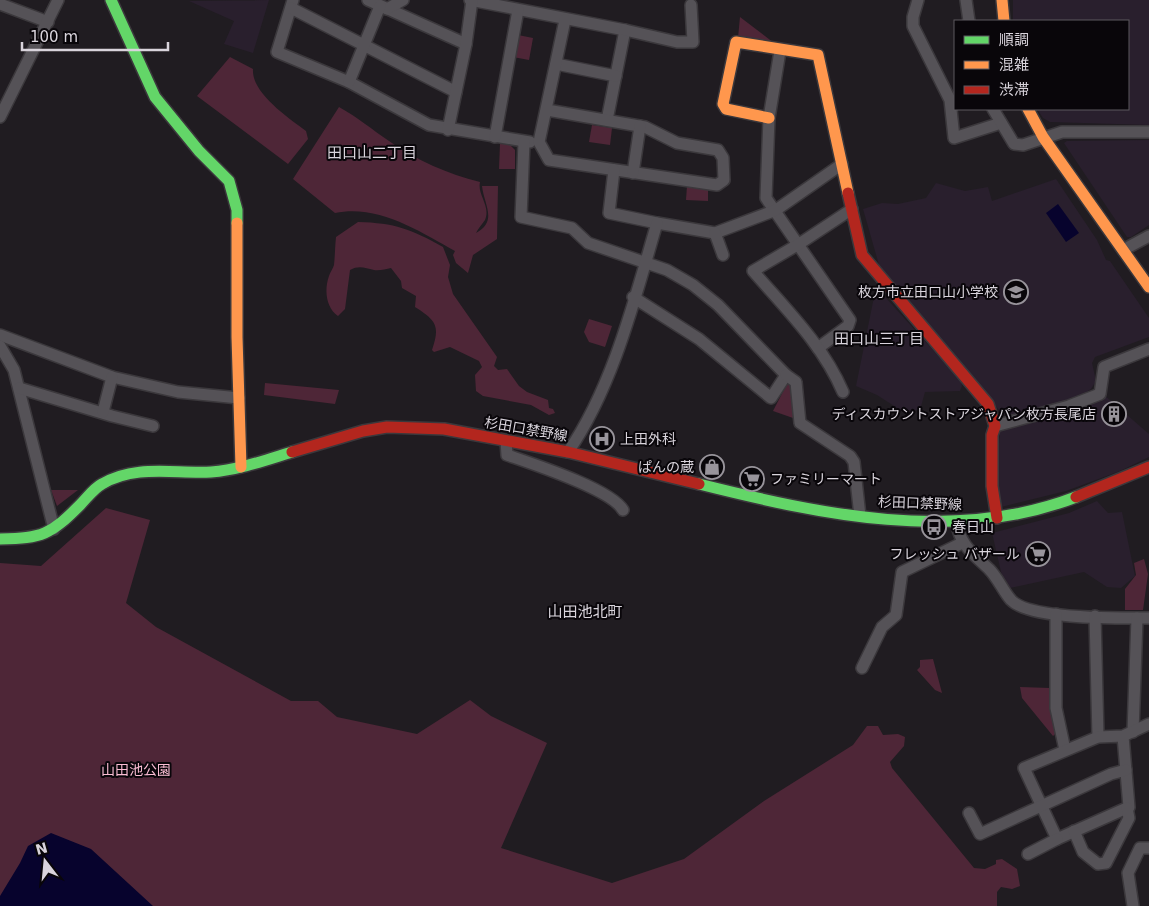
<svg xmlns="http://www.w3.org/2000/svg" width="1149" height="906" font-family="'DejaVu Sans','Noto Sans JP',sans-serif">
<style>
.built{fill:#291f2d}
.green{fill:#4e2637}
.water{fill:#07032d}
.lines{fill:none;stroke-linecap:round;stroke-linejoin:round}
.street-casing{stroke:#3b383c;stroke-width:14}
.fast-casing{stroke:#3b383c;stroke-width:14}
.slow-casing{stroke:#3b383c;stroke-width:14}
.jam-casing{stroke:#3b383c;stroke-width:14}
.street{stroke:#555257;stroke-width:11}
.fast{stroke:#63d668;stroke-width:11}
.slow{stroke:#ff974d;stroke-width:11}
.jam{stroke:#b3261e;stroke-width:11}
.labels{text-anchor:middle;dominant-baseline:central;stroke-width:4;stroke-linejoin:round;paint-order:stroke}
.poi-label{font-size:14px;fill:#d9d4dc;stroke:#09060a;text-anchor:end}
.street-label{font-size:14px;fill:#d9d4dc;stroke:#09060a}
.park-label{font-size:14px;fill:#fabcd3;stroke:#09060a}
.neighbourhood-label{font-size:15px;fill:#d9d4dc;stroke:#09060a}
</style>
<rect width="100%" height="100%" fill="#201c21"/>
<g class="built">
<polygon points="269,0 253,53 224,44 234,21 189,1"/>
<polygon points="1013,0 1149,0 1149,125 1050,122 1043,118 1037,109 1128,109 1128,21 1013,21"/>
<polygon points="1149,140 1149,225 1131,237 1127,237 1064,143 1067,141"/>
<polygon points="1056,179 1097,240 1106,260 1110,261 1149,318 1149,337 1095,357 1092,363 1096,381 1091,389 1085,393 1068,400 1008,417 999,410 879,265 863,209 882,203 898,204 926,198 936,183 965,191 988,187 992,201"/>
<polygon points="876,287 961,381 962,386 960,391 925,392 920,410 902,411 877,395 856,386"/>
<polygon points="1103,394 1149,434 1149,457 1120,471 1066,491 1001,507 996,480 1000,430"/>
<polygon points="1097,501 1108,513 1122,512 1135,576 1121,588 1107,587 1084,572 1005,589 992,533 1069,513"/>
</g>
<g class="green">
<polygon points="740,17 774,43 738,38"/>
<polygon points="518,35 533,38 529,60 513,57"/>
<path d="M230,57L253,69C251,93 289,118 306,131L308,139L288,164L197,96Z"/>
<path d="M339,107C359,118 371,129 389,141C416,160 448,174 480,182C477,195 491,206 485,220C482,224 478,229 476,233C498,221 484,205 482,186H498L497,239L473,255L468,273L456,263L453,255L455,251C419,231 378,204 335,213L293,179Z"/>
<polygon points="592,125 612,128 610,145 589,142"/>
<polygon points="500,144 509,144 515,150 515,169 499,169"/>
<polygon points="687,186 708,187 708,201 686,200"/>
<path d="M358,222C395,223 411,229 443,247L450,265L448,277L453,294L497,357L494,366L498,370L507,369L519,386L527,392L548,400L549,408L553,409L555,413L549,415L531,405L483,396L476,391L475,375L482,367L479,361L450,347L434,352L432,350C440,326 437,321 415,307L416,296L402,288L401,281L391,268C386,269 379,271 374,270C365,268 359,265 350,270L345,309L338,316C326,308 324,290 329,276C330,272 333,269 334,265C335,256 335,246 336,237Z"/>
<polygon points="589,319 612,326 605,347 589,342 584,332"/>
<polygon points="788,382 794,385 793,418 773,411"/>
<polygon points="265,383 339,390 335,404 264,395"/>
<polygon points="51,490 78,490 57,506"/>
<polygon points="106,508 150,520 126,603 156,627 291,701 318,701 337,717 417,734 470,700 491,716 547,743 501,848 612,883 684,859 764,801 853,745 867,726 878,726 883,735 898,734 905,737 904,746 890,762 892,768 974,868 985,869 996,864 996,860 1002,859 1017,869 1020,886 1012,889 1001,887 997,892 997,906 0,906 0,563 41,566"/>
<polygon points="1144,559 1148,574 1143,610 1125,610 1125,589 1136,575 1134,563"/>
<polygon points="933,659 942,693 935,690 917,670 920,667 920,660"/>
<polygon points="1020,687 1050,688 1050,710 1056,733 1053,736 1022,698"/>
</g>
<g class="water">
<polygon points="1058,204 1079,233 1066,242 1046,213"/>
<polygon points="51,833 91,849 153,906 0,906 0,896 20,863 28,846"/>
</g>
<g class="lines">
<defs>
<g id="street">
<polyline points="293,0 277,52 349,82 429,125 530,142"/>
<polyline points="368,0 466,44"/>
<polyline points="470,0 625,30 607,120"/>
<polyline points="918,0 913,17 913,26 950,100 954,138 1001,123"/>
<polyline points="966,0 969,21"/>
<polyline points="0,4 48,22"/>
<polyline points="291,8 456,92"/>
<polyline points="387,9 403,0"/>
<polyline points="625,30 677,42 693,42 691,5"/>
<polyline points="780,51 769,118 766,198 850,320 848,326 818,348"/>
<polyline points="556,64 616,76"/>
<polyline points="349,82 380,6"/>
<polyline points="993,109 1014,144 1023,145 1062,132 1149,132"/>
<polyline points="547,110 645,127 677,143 718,150 723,158 724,180 717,185 549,160 539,142 565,20"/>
<polyline points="0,117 58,0"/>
<polyline points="448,130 466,44 472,0"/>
<polyline points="495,137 518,10"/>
<polyline points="524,142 521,217 572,228 588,243 667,270 693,285 718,305 786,375 771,398 699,339 633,297"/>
<polyline points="614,170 609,213 657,223 715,233 776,210 842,164"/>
<polyline points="633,173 640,126"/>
<polyline points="715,233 723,255"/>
<polyline points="1123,250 1149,236"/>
<polyline points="0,335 112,377 178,392 239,398"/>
<polyline points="0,346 14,370 54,529"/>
<polyline points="786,375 796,382 800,423 850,456 854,462 860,516"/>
<polyline points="19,388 112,416 153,426"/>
<path d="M843,392C823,345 786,309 753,271L799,244L852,209"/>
<polyline points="103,412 112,377"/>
<polyline points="995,426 1069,406 1100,394 1104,367 1149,349"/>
<path d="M506,441L507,455C533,464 611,489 623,510"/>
<path d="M568,452C613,387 635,298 657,223"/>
<path d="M956,521C960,545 972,553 989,569C998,578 1003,591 1011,600C1030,620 1121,618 1149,618"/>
<polyline points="1056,614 1056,708 1065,750"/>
<polyline points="1095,616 1098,737"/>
<polyline points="862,668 882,627 896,615 902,572 962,543"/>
<polyline points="1133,732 1137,618"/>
<polyline points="1123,736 1129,807 1057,839 1024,768 1098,737 1123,736 1149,724"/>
<polyline points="969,813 980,834 1111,774 1126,770"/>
<polyline points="1074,831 1083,852 1098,864 1106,863 1129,818 1127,808"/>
<polyline points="1028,854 1057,839"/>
<polyline points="1133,906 1128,873 1140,848 1149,848"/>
</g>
<g id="fast">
<polyline points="111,0 155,97 199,151 229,181 237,210 237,223"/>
<path d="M699,484C819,514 955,544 1076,497"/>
<path d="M0,539C43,538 50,535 80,505C87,498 94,488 102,484C136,464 174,474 211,472C238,470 266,460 292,452"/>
</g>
<g id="slow">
<polyline points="1002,0 1004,21"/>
<polyline points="1028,109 1043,137 1149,287"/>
<polyline points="769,118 726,109 723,104 736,42 818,55 848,193"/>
<polyline points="237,223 237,337 241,467"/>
</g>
<g id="jam">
<polyline points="848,193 862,255 988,404 995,426 992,435 992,486 997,518"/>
<polyline points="292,452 363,431 387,427 444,429 568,452 699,484"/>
<polyline points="1076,497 1149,467"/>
</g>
</defs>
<use href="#street" class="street-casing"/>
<use href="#fast" class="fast-casing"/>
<use href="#slow" class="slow-casing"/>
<use href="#jam" class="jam-casing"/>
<use href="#street" class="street"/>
<use href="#fast" class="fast"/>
<use href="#slow" class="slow"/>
<use href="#jam" class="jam"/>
</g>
<defs>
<symbol id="school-ring" viewBox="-11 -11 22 22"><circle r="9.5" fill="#09060a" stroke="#98949b" stroke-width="1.5"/><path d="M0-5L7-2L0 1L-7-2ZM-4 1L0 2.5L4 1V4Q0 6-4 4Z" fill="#98949b"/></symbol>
<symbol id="building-ring" viewBox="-11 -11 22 22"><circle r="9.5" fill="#09060a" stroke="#98949b" stroke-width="1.5"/><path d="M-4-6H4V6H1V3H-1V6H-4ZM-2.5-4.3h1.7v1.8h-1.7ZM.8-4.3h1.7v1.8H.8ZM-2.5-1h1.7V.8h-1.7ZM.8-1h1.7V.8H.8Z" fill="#98949b"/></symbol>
<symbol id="hospital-ring" viewBox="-11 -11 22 22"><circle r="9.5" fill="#09060a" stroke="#98949b" stroke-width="1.5"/><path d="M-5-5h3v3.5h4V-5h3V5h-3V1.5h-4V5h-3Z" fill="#98949b"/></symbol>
<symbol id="shop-ring" viewBox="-11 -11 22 22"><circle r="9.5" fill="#09060a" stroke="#98949b" stroke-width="1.5"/><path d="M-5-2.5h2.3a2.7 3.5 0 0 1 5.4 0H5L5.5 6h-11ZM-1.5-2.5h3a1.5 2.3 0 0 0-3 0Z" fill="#98949b"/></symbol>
<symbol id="supermarket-ring" viewBox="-11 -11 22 22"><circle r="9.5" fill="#09060a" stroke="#98949b" stroke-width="1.5"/><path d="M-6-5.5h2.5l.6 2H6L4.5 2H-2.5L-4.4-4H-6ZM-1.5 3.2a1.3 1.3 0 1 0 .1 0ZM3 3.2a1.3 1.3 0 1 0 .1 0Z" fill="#98949b"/></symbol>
<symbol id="bus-ring" viewBox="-11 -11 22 22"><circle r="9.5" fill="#09060a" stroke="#98949b" stroke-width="1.5"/><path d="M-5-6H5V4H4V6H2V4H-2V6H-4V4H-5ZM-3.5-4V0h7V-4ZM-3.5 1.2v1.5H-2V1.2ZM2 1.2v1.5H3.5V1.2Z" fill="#98949b"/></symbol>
</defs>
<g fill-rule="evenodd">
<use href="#school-ring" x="1002" y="278" width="28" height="28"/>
<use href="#building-ring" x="1100" y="400" width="28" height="28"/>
<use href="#hospital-ring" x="588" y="425" width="28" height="28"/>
<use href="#shop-ring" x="698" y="453" width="28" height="28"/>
<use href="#supermarket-ring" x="738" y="465" width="28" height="28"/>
<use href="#bus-ring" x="920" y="513" width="28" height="28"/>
<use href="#supermarket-ring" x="1024" y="540" width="28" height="28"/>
</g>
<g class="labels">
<g class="poi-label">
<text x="998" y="292">枚方市立田口山小学校</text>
<text x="1096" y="414">ディスカウントストアジャパン枚方長尾店</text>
<text x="620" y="439" text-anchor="start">上田外科</text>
<text x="694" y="467">ぱんの蔵</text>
<text x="770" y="479" text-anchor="start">ファミリーマート</text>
<text x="952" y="527" text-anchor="start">春日山</text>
<text x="1020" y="554">フレッシュ バザール</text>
</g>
<g class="street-label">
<text transform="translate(526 429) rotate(10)">杉田口禁野線</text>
<text transform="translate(920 503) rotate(2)">杉田口禁野線</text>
</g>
<g class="park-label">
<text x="136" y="770">山田池公園</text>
</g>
<g class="neighbourhood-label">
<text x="372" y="153">田口山二丁目</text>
<text x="879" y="339">田口山三丁目</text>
<text x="585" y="612">山田池北町</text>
</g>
</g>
<rect x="954" y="20" width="175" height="90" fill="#09060a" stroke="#5c585e"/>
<rect x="964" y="36" width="25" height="8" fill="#63d668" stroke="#5c585e"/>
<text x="999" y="45" font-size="15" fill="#d9d4dc">順調</text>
<rect x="964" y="61" width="25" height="8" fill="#ff974d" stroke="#5c585e"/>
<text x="999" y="70" font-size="15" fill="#d9d4dc">混雑</text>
<rect x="964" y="86" width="25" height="8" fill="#b3261e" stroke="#5c585e"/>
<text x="999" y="95" font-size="15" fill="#d9d4dc">渋滞</text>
<g transform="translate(45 861) rotate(344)" stroke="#09060a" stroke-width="4" paint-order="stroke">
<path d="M0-4L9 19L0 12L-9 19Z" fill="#d9d4dc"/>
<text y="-8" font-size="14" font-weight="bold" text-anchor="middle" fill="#d9d4dc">N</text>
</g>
<path d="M22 42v8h146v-8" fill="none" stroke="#d9d4dc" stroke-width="2.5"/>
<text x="30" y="42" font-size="15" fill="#d9d4dc" stroke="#09060a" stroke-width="4" paint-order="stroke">100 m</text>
</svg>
